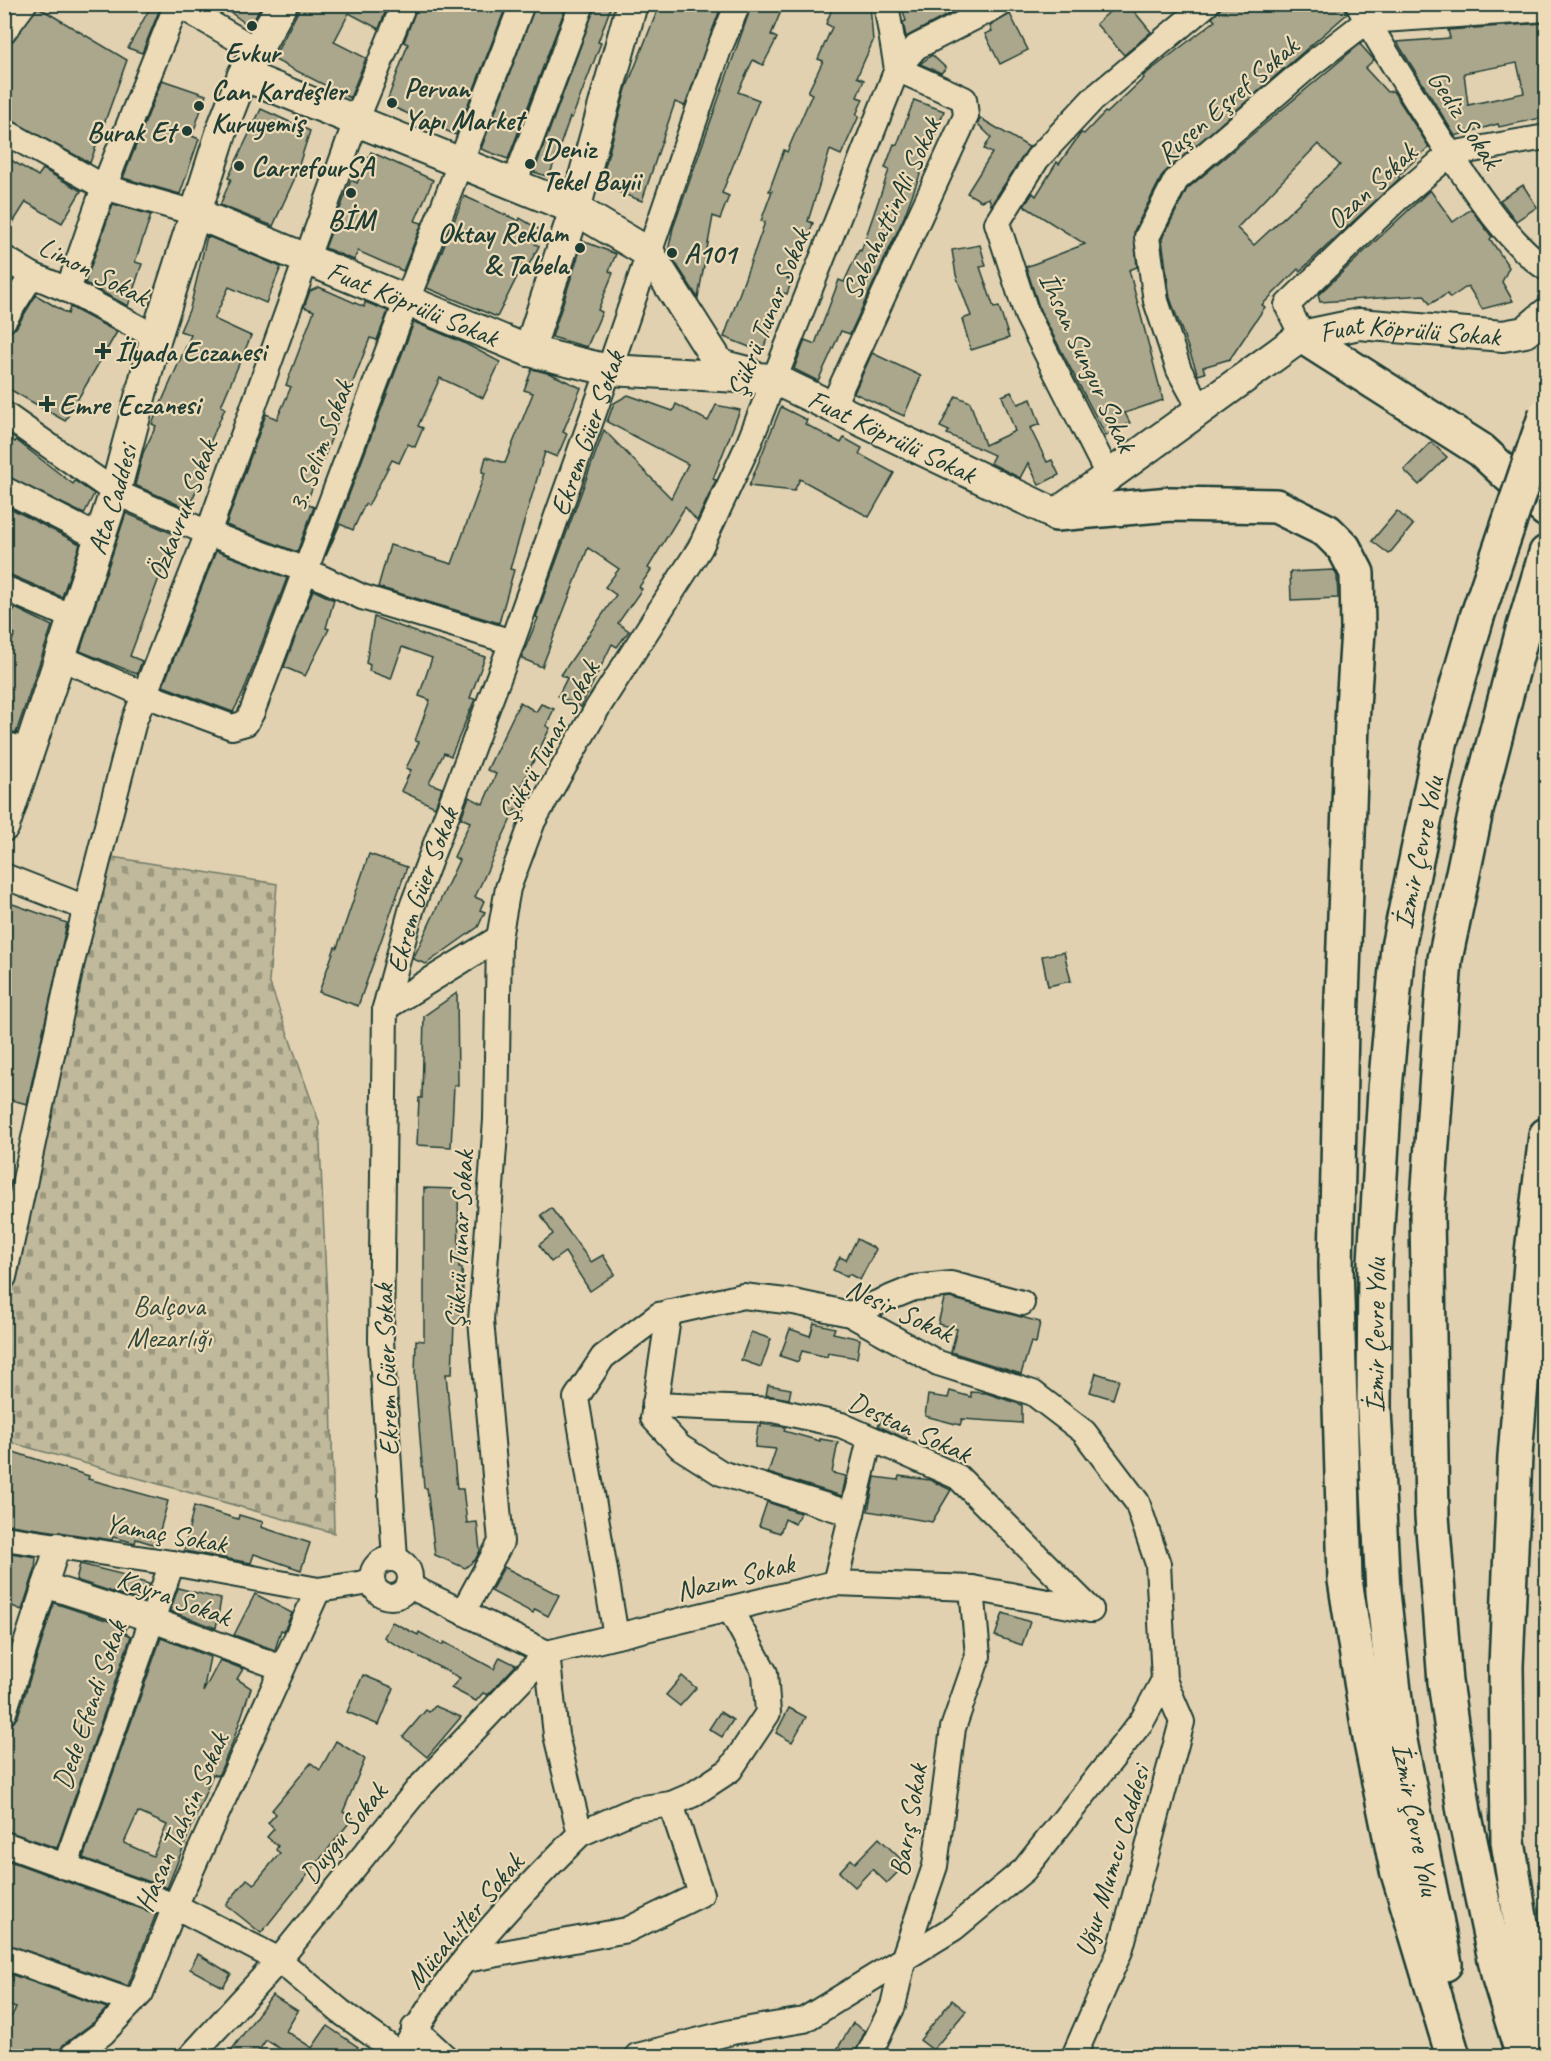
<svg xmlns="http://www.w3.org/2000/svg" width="1551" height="2061" font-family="Caveat,sans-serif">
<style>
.cemetery{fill:url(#cemetery-stones);stroke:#707b68;stroke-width:1.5}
.building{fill:#aba78d;stroke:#1f3d34;stroke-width:1.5;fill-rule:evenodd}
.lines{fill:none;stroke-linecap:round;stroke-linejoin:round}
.minor-casing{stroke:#1f3d34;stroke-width:28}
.major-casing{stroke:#1f3d34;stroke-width:34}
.highway-casing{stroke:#1f3d34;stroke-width:38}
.minor{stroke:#eddbb8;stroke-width:24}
.major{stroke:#eddbb8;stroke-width:30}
.highway{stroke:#eddbb8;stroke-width:33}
.highway-bridge-casing{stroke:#1f3d34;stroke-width:38;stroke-linecap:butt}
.highway-bridge{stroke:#eddbb8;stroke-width:33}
.poi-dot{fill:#1f3d34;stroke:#eddbb8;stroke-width:2}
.labels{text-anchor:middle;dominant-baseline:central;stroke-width:4.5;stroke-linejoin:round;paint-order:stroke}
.poi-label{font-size:28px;font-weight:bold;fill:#1f3d34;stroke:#eddbb8;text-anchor:start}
.street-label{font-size:28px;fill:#1f3d34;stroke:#eddbb8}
.park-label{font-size:28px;fill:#2f493e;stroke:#eddbb8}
</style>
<defs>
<pattern id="cemetery-stones" width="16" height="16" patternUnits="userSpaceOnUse" patternTransform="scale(1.5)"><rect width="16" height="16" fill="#c0b99b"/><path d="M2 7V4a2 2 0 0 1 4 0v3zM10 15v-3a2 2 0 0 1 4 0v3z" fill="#9b987f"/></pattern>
</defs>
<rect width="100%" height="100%" fill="#e1d1b0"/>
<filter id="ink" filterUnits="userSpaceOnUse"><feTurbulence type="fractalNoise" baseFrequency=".0167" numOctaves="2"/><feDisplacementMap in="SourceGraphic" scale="12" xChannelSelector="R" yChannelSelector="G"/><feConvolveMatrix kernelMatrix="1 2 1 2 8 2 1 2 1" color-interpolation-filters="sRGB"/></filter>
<g filter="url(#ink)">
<polygon class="cemetery" points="106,856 277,884 269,981 319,1122 331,1391 334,1533 5,1441 5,1327"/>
<g class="building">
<polygon points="219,4 262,4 253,22 245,23"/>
<polygon points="302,4 388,4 379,29 349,13 334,42 366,58 350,98 273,59"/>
<polygon points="418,4 507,4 456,135 386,104 408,44 404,42"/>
<polygon points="536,4 567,4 508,159 481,149"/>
<polygon points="596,4 612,4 598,42 601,43 572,118 570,117 549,177 534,172"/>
<polygon points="660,4 722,4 685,106 675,102 642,201 600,185 626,89"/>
<polygon points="752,4 784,4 771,35 777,38 763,65 753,60 738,92 759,100 722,193 729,196 720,219 713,216 698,298 668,251 673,228"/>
<polygon points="834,4 870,4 873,41 857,77 864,80 857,97 863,99 856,115 859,116 841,155 830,150 808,221 813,223 808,238 803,236 787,278 792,280 787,294 784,293 762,352 724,337 765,222 761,221 772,191 769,191 784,150 787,152 812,94 808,92 823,61 818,59 832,27 826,24"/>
<polygon points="901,4 968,4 906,37 903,22 906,21"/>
<polygon points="1118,4 1128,4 1151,32 1124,55 1096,24"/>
<polygon points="1225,4 1344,4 1347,14 1163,174 1134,231 1137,267 1129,270 1163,400 1125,413 1130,423 1106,436 1040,310 1026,267 1085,244 1024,206 1033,193 1036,196 1057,162 1059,164 1081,133 1084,134 1105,112 1107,113 1144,78 1143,76 1215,21 1212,18"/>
<polygon points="151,6 159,11 142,53 128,48"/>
<polygon points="38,7 127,60 90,163 4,117 4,51"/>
<polygon points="1010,14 1028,50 1000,64 985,34 992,31 990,26"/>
<path d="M1544,23L1546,117L1499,127L1498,124L1455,136L1397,42L1450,38L1448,30ZM1517,63L1524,93L1468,105L1464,73Z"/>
<path d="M1360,44L1374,60L1365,68L1387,92L1393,91L1429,147L1398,176L1400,178L1300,271L1298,269L1262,305L1265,307L1230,359L1203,367L1205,373L1198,375L1170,298L1162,239L1187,189ZM1318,144L1340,165L1254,245L1237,228Z"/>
<polygon points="932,55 946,68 941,73 920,64"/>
<polygon points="162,80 206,95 192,136 199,139 180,194 123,178"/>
<polygon points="914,100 944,111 904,217 850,334 841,331 818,381 794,369 805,340 815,344 839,280 844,282 859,250 861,251 889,170 885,168 894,144 897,145"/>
<polygon points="261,109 310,131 294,180 273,226 220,205 231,179 228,178"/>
<polygon points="980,118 1029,147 991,205 989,198 981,201 967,193 992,153 984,149 991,137 978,124"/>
<polygon points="371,152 433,180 415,221 422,223 403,271 358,251 354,260 325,248 351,180 357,183"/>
<polygon points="4,156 38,176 43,169 81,191 62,223 26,202 4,237"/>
<polygon points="1523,185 1537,207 1516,221 1500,200"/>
<polygon points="1430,190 1453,222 1471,209 1492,237 1490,239 1509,267 1502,282 1513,301 1482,309 1468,286 1450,298 1447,294 1430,304 1424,295 1320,302 1318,295"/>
<polygon points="464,196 519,221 520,218 542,231 535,244 539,246 526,270 522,267 497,317 427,288"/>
<polygon points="113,204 151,215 135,262 142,264 128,306 85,283"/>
<polygon points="207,236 281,267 266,303 229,287 214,319 251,336 221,406 225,408 206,452 209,454 200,474 203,475 188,509 135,485 143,453 156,426 152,424 191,335 180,331 190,308"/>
<polygon points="583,241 616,254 609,271 613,273 598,310 602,312 587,347 552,337"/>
<polygon points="980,245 986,266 980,267 994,308 999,307 1009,338 971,350 962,319 971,316 956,275 952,250"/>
<polygon points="319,287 364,307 365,302 388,311 377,340 370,338 306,504 314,507 297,552 226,525 266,414 277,419 291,387 286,385 314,311 304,307 310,291"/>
<polygon points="36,295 68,314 70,307 117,332 65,421 4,386 4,334 16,328"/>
<polygon points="414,322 464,343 500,362 483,398 440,378 418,426 423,428 415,447 408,444 399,463 392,460 368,506 365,504 353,530 340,524 326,556"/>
<polygon points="872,353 921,376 904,416 854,393"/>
<polygon points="532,369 551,374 581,388 563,432 567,434 557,457 545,452 510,569 514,570 499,623 378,587 390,545 452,564 485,473 482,472 486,457 505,463 533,393 524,390"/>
<polygon points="1011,392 1018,404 1031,399 1040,424 1030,428 1047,462 1052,460 1059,475 1039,485 1028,463 1020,478 990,463 994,455 947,434 949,431 940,427 956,396 970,402 985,445 1015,431 1002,396"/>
<polygon points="628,395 673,411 676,404 708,421 716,405 740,410 713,479 716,480 697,521 685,507 648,568 651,570 639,587 642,589 618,623 629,631 617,647 612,644 581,707 558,696 567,678 561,675 616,595 605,587 619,569 588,548 542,667 521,658 538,618 536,617 604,430 671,498 688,464 607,422 614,403"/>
<polygon points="781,407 807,420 805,424 841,443 844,438 862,448 859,454 894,473 869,517 800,479 794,491 749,486"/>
<polygon points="4,436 15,442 16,440 73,484 75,481 94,494 84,514 4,475"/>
<polygon points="1431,442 1447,457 1419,485 1404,470"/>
<polygon points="4,505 80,544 62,597 4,572"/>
<polygon points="1397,511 1413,525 1389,554 1372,541"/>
<polygon points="126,513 176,535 175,538 177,539 168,563 165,562 130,656 142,661 137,674 80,651"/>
<polygon points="216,551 287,578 243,693 233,712 163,686"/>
<polygon points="1334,570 1337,576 1338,598 1291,600 1290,572"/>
<polygon points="313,590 334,600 326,628 329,629 305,676 284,667"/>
<polygon points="15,608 52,626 16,733 4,730 4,658 15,634 4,626"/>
<polygon points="374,617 485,657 470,698 475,699 451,756 444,753 429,783 442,788 435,807 401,791 411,770 406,768 419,742 415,741 430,700 419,696 432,658 402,647 391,679 369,671 370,665 366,663"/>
<polygon points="520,702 536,712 541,704 554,709 546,726 550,728 520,788 530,792 520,813 515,810 475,897 484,901 480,910 485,912 478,927 426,964 413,959 459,860 454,857 470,822 461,818 469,797 483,804 496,774 487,770"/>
<polygon points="369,854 407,867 358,1006 319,992 335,947 337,948"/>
<polygon points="4,901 67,923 27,1104 4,1098 4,1071 10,1053 4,1052"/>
<polygon points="1064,952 1071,981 1048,986 1042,956"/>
<polygon points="457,993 458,1085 454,1085 451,1147 417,1145 419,1098 422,1098 424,1016"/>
<polygon points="424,1188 458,1189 459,1268 462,1268 463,1292 461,1292 460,1323 454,1323 452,1374 446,1374 457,1489 463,1489 467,1523 477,1522 480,1551 475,1560 465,1568 435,1555 427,1488 424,1488 415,1376 416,1340 424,1341"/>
<polygon points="551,1208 591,1262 603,1255 615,1274 590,1291 565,1252 551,1262 539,1245 553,1234 541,1215"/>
<polygon points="857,1239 876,1249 860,1280 849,1274 847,1277 833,1270 840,1257 846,1260"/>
<polygon points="950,1298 1040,1322 1036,1343 1031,1342 1021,1374 951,1352 957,1329 938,1324 944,1299"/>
<polygon points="814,1323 835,1328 833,1333 860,1339 857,1358 828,1353 827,1357 802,1351 798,1362 780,1356 790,1329 810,1336"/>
<polygon points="751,1332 771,1339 761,1367 741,1360"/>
<polygon points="1096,1373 1119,1380 1113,1399 1090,1392"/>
<polygon points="768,1385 791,1389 789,1399 766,1395"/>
<polygon points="950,1391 971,1397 971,1392 986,1393 1022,1405 1022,1423 962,1419 960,1425 925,1416 928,1395 948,1398"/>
<polygon points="883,1418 909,1433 906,1439 878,1426"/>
<polygon points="761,1424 785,1427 784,1431 820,1441 820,1439 838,1442 832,1473 846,1476 842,1496 768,1473 776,1449 755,1447 758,1426 761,1427"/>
<polygon points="4,1449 89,1476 88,1479 168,1501 156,1545 136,1539 135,1543 113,1537 112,1540 4,1524"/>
<polygon points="899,1476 930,1480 951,1490 932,1522 868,1511 875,1477 898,1480"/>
<polygon points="767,1502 800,1513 795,1524 785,1519 780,1533 759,1526"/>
<polygon points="194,1506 238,1519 239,1515 263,1522 261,1527 310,1543 301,1570 254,1554 251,1563 184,1551"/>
<polygon points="4,1552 36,1557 35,1570 22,1610 4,1603"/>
<polygon points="80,1564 129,1576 129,1578 149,1584 143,1602 76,1580"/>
<polygon points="504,1567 559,1595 548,1616 535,1609 533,1613 491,1591"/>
<polygon points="178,1588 221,1599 216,1628 170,1611"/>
<polygon points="255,1594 292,1613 284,1631 281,1630 275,1650 234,1635"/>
<polygon points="54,1603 127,1627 125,1633 131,1636 57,1848 4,1830 4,1726 13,1723 18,1716"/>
<polygon points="1003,1613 1030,1622 1022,1645 995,1636"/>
<polygon points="392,1622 418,1635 419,1632 442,1645 444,1642 494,1669 500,1657 516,1665 488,1695 483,1693 476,1701 451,1688 460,1678 387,1640 384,1637"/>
<path d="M161,1638L210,1657L203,1692L220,1660L243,1669L237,1679L251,1688L232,1744L218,1776L213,1774L167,1888L83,1858ZM138,1812L167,1825L153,1856L124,1843Z"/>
<polygon points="363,1675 394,1688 379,1725 347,1712"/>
<polygon points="682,1676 696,1688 680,1706 666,1695"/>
<polygon points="435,1706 461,1717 427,1757 403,1737 426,1710 429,1712"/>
<polygon points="789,1708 806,1717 792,1742 776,1733"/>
<polygon points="720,1712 733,1720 722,1737 709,1729"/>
<polygon points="336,1741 365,1759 343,1812 353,1818 261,1933 226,1905 247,1879 254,1884 280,1853 276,1850 278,1846 267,1837 274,1829 268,1823 276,1814 272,1810 311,1763 320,1770"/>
<polygon points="879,1838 906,1864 887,1883 872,1869 855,1887 839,1872 851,1859 855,1863"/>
<polygon points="4,1859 156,1914 128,1986 4,1943"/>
<polygon points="198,1954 231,1974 223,1987 190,1969"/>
<polygon points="4,1972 107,2008 94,2022 63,2045 58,2056 4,2056 4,2030 16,2008 4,2004 4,1994 11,1975"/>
<polygon points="272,1995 298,2011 286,2031 312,2048 327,2026 358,2047 351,2056 292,2056 266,2040 255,2056 227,2056"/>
<polygon points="952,2000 966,2011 933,2050 920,2040"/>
<polygon points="853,2023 865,2031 854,2056 833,2056"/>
</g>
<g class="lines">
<defs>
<g id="minor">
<polyline points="177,4 258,51"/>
<path d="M1358,4C1375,37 1396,68 1415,99C1446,147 1499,238 1546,268"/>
<polyline points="4,31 24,4"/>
<polyline points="4,131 104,187 195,213"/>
<polyline points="514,184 582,4"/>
<polyline points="4,258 32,275 68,290 156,337"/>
<polyline points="68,290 104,187 177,4"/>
<polyline points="4,320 32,275"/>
<polyline points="1302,336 1287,305 1396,200 1450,154 1546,137"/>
<polyline points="832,407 966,116 964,99 897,69 886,4"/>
<polyline points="1201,410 1179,370 1156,301 1147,237 1176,180 1310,65 1367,21 1546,9"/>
<polyline points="4,414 115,492 208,533 305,570 362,597 512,642"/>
<polyline points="1108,475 1027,315 997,223 1037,159 1093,99 1207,4"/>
<polyline points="4,489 98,537"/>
<polyline points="4,588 72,617"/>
<polyline points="62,658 143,694 232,727 246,723 252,712 407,300 522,4"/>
<polyline points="4,744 31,752"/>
<polyline points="4,876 86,908"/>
<polyline points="385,1008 499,938"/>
<polyline points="4,1277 72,962 134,721 208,533 356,121 404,4"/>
<polyline points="669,1312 653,1418 680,1447 721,1473 852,1514"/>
<polyline points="850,1314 914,1288 951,1284 1022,1303"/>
<polyline points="654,1405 774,1410 841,1425 958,1477 1091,1610"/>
<polyline points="4,1538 172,1563 318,1590 371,1582"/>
<circle cx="391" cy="1578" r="19"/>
<path id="s1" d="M395,1559L381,1341L385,1008L412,907L512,642L609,370L719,49L738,4"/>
<polyline points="835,1583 870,1439"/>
<polyline points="45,1585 150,1619 282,1668"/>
<polyline points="409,1586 547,1653 835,1583 972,1588 1091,1610"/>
<polyline points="463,1612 501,1542 481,1320 496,1120 499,938 508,888 533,821 598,707 700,548 749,443 897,69 916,47 1001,4"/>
<polyline points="616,1636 576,1398 603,1357 659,1315 743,1296 794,1302 850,1314 938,1363 1033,1393 1084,1432 1137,1502 1158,1564 1164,1680 1182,1722 1120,1951 1074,2056"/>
<polyline points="4,1712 58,1545"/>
<polyline points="671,1804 692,1795 730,1770 768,1713 765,1673 730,1609"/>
<polyline points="4,1844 175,1906 279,1960 341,2012 401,2055"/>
<polyline points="65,1867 172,1563"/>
<polyline points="4,1957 132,2002"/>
<polyline points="466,1960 627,1930 701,1894 671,1804 636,1809 580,1834"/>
<polyline points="414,2028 444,2056"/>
<polyline points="72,2056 103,2033 141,1993 175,1906 318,1590"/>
<polyline points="191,2056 279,1960 417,1790 547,1653"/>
<path d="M401,2056C445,1972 513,1901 580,1834L556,1735L547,1653"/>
<polyline points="637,2056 732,2032 804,2020 954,1928 1024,1870 1142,1721 1164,1680"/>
<polyline points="868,2056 893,2006 904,1957 935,1866 953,1728 978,1656 972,1588"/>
</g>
<g id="major">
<polyline points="243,75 575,209 649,253 720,365 747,372"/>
<path id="s2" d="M195,213L529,351L609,370L774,379L1056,514L1302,336L1359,324L1503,336L1525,332L1546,314"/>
<polyline points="529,351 575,209 632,4"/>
<path id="s3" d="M4,826L115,492L156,337L224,124L243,75L282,4"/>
</g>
<g id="highway">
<polyline points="1302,336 1481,450 1546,510"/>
<polyline points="1056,514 1171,504 1276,506 1327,531 1344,548 1357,573 1358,630 1352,723 1341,1026 1336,1265 1345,1580 1370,1738 1397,1870 1453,2056"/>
<path id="s4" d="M1445,1964L1399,1736L1383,1592L1374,1408L1375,1262L1385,1090L1398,947L1441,740L1477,617"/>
<polyline points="1523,2056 1499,1978 1464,1812 1445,1682 1432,1516 1427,1215 1445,959 1476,811 1523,630 1546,553"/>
<polyline points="1542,2056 1508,1842 1506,1666 1515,1456 1532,1252 1546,1135"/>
</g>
</defs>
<use href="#minor" class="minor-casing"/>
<use href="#major" class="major-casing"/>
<use href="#highway" class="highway-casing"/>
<use href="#minor" class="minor"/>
<use href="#major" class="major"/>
<use href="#highway" class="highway"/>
<defs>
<polyline id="highway-bridge" points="1477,617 1546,414"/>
</defs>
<use href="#highway-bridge" class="highway-bridge-casing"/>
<use href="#highway-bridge" class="highway-bridge"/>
</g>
</g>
<g class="poi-dot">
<circle cx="252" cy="26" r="6"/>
<circle cx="392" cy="103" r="6"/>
<circle cx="199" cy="106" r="6"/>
<circle cx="187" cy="131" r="6"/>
<circle cx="530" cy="164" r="6"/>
<circle cx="239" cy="166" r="6"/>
<circle cx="351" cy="193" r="6"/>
<circle cx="580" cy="248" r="6"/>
<circle cx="672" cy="253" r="6"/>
<path d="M100 342h6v6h6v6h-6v6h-6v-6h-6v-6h6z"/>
<path d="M44 395h6v6h6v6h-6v6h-6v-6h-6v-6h6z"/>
</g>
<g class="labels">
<g class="poi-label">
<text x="252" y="52" text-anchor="middle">Evkur</text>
<text x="404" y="87">Pervan<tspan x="404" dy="32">Yapı Market</tspan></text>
<text x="211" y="90">Can Kardeşler<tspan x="211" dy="32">Kuruyemiş</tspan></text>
<text x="175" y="131" text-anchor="end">Burak Et</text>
<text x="542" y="148">Deniz<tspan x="542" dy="32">Tekel Bayii</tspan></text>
<text x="251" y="166">CarrefourSA</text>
<text x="351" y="219" text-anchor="middle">BİM</text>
<text x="568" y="232" text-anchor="end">Oktay Reklam<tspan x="568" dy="32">&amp; Tabela</tspan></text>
<text x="684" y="253">A101</text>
<text x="115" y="351">İlyada Eczanesi</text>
<text x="59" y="404">Emre Eczanesi</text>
</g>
<g class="street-label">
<text transform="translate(1227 100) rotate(-41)">Ruşen Eşref Sokak</text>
<text transform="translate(1465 119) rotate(57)">Gediz Sokak</text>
<text transform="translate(1371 186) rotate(-43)">Ozan Sokak</text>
<text transform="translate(891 208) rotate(-65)">SabahattinAli Sokak</text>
<text transform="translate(94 271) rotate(27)">Limon Sokak</text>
<text stroke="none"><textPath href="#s2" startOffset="236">Fuat Köprülü Sokak</textPath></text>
<text transform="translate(768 313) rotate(-68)">Şükrü Tunar Sokak</text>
<text stroke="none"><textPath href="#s2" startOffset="1334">Fuat Köprülü Sokak</textPath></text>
<text transform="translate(1088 362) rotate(65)">İhsan Sungur Sokak</text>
<text stroke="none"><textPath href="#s1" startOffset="1161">Ekrem Güer Sokak</textPath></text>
<text stroke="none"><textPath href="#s2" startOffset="740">Fuat Köprülü Sokak</textPath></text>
<text transform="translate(320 446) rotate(-69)">3. Selim Sokak</text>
<text stroke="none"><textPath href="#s3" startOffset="344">Ata Caddesi</textPath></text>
<text transform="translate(182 510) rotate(-69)">Özkavruk Sokak</text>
<text transform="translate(548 741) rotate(-61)">Şükrü Tunar Sokak</text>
<text stroke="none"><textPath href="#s4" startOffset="1120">İzmir Çevre Yolu</textPath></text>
<text stroke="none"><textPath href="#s1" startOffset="675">Ekrem Güer Sokak</textPath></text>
<text transform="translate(459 1240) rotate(-87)">Şükrü Tunar Sokak</text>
<text transform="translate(900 1310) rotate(25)">Nesir Sokak</text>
<text stroke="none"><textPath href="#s4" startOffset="634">İzmir Çevre Yolu</textPath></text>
<text transform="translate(386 1370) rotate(-92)">Ekrem Güer Sokak</text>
<text transform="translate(910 1427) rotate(25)">Destan Sokak</text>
<text transform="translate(166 1533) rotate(10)">Yamaç Sokak</text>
<text transform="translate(735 1577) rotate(-14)">Nazım Sokak</text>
<text transform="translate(174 1597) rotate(20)">Kayra Sokak</text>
<text transform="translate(89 1705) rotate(-71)">Dede Efendi Sokak</text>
<text transform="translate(1416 1819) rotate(79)">İzmir Çevre Yolu</text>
<text transform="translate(908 1820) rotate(-80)">Barış Sokak</text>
<text transform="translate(181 1822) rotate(-66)">Hasan Tahsin Sokak</text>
<text transform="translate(343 1833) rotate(-51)">Duygu Sokak</text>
<text transform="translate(1112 1861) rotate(-73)">Uğur Mumcu Caddesi</text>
<text transform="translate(464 1921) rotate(-50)">Mücahitler Sokak</text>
</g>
<g class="park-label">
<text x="169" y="1305">Balçova<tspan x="169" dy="32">Mezarlığı</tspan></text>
</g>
</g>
<rect width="1551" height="2061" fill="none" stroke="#eddbb8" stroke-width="24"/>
<rect x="12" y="12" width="1527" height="2037" fill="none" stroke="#1f3d34" stroke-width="2" filter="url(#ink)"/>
</svg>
